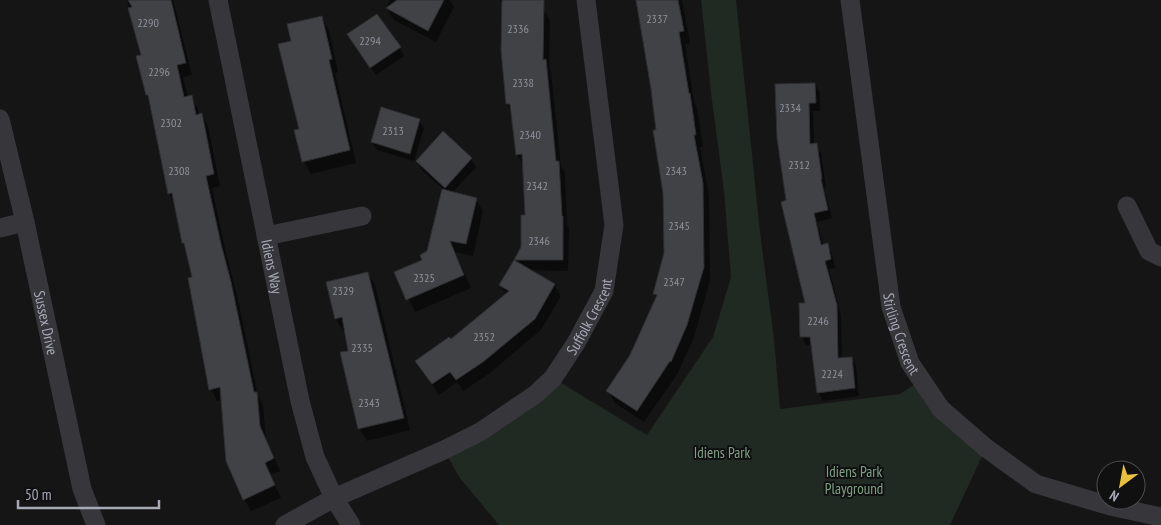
<svg xmlns="http://www.w3.org/2000/svg" width="1161" height="525" font-family="'PT Sans Narrow',sans-serif">
<style>
.green{fill:#212923}
.shadow{fill:#0007}
.building{fill:#414246;stroke:#2f2f32}
.lines{fill:none;stroke-linecap:round;stroke-linejoin:round}
.minor{stroke:#36363b;stroke-width:19}
.labels{text-anchor:middle;dominant-baseline:central;stroke-width:4;stroke-linejoin:round;paint-order:stroke}
.number-label{font-size:12px;fill:#8e909a}
.street-label{font-size:15px;fill:#a7aab6;stroke:#101011}
.park-label{font-size:15px;fill:#7fa085;stroke:#101011}
</style>
<rect width="100%" height="100%" fill="#151516"/>
<polygon class="green" points="701,0 736,0 760,232 774,339 780,409 900,394 922,379 986,448 950,525 499,525 459,477 444,450 553,378 647,435 713,337 731,277 724,191 711,93"/>
<g class="shadow">
<polygon points="127,0 173,0 192,75 183,77 188,97 191,97 198,109 199,115 202,114 208,126 220,186 212,188 227,257 237,295 258,396 263,405 266,439 280,471 270,475 281,498 251,511 244,499 223,400 217,401 211,389 194,278 187,249 183,243 175,203 169,193 150,101 147,95 142,55"/>
<polygon points="390,0 450,0 454,7 436,42 394,20 386,8"/>
<polygon points="500,0 542,0 543,9 550,20 549,67 551,72 561,167 565,173 567,225 569,228 568,271 529,270 554,284 561,296 541,330 490,373 463,391 457,382 439,395 424,372 451,341 506,295 500,285 518,264 515,260 522,247 526,216 524,166 517,155 512,113 507,104 503,6"/>
<polygon points="637,0 682,0 690,43 685,44 694,102 697,107 703,147 700,147 709,196 710,280 694,337 678,373 644,422 615,403 608,391 631,356 657,298 654,294 665,253 665,193 658,131"/>
<polygon points="322,18 329,30 338,72 335,73 356,163 311,174 304,162 296,131 301,130 292,42"/>
<polygon points="354,43 400,48 404,56 376,75"/>
<polygon points="815,84 820,93 820,111 813,111 814,145 816,144 821,153 826,187 824,188 832,218 817,222 823,245 827,244 832,253 835,268 829,269 841,315 842,359 851,358 856,366 859,396 823,401 818,392 812,345 806,345 802,337 801,304 806,304 787,201 778,138"/>
<polygon points="419,120 424,128 414,161 377,150 372,142"/>
<polygon points="471,159 476,167 452,193 476,199 483,211 473,256 455,252 471,288 415,312 396,272 423,261 429,252 446,192 422,170 417,161"/>
<polygon points="368,273 375,285 410,430 367,441 360,429 346,331 343,331 336,319 327,283"/>
</g>
<g class="building">
<polygon points="128,0 171,0 186,63 177,65 184,97 192,95 196,115 202,113 214,174 206,176 221,244 231,282 254,392 257,392 260,426 274,458 265,463 275,485 243,500 226,461 220,387 209,390 188,278 192,277 184,243 182,243 172,193 168,194 148,95 146,95 136,56 141,55 128,8 132,7"/>
<polygon points="397,0 444,0 428,31 386,8"/>
<polygon points="502,0 544,0 543,60 546,59 556,161 559,161 562,216 563,216 563,260 514,260 521,247 521,215 525,215 522,154 516,155 510,104 506,104 501,50"/>
<polygon points="636,0 678,0 684,31 679,32 689,94 690,93 696,135 694,135 703,183 704,267 687,325 671,362 670,361 637,411 606,391 630,355 657,295 653,294 664,253 663,193 653,130 656,130 651,89"/>
<polygon points="377,14 401,47 370,68 347,34"/>
<polygon points="322,16 332,59 329,60 350,150 302,162 294,130 299,129 278,44 291,41 287,24"/>
<polygon points="815,83 816,103 809,103 810,144 817,143 822,179 821,179 828,210 814,213 821,245 828,243 831,259 825,261 837,305 838,358 852,357 855,388 817,393 810,337 800,337 799,303 805,303 781,202 786,200 777,138 775,84"/>
<polygon points="381,107 420,119 410,154 371,142"/>
<polygon points="443,131 472,158 445,188 416,161"/>
<polygon points="442,189 477,198 466,244 450,241 464,275 406,300 394,272 422,260 420,255 427,251"/>
<polygon points="514,260 555,284 535,319 483,362 456,380 450,372 432,384 415,361 449,337 451,339 509,291 499,285"/>
<polygon points="368,272 404,418 358,429 340,352 348,351 342,317 335,319 326,282"/>
</g>
<g class="lines">
<g class="minor">
<path id="s1" d="M218,0L300,401L315,457L334,498L351,525"/>
<path id="s2" d="M850,0L891,307L910,363L941,409L986,448L1036,484L1110,506L1161,517"/>
<path id="s3" d="M0,119L25,222L82,489L96,525"/>
<polyline points="1127,206 1149,251 1161,257"/>
<polyline points="0,228 25,222"/>
<polyline points="266,236 362,216"/>
<path id="s4" d="M285,525L334,498L444,450L480,432L536,394L553,378L576,343L604,291L614,225L586,0"/>
</g>
</g>
<g class="labels">
<g class="number-label">
<text x="657" y="18">2337</text>
<text x="148" y="22">2290</text>
<text x="518" y="28">2336</text>
<text x="370" y="40">2294</text>
<text x="159" y="71">2296</text>
<text x="523" y="82">2338</text>
<text x="790" y="107">2334</text>
<text x="171" y="122">2302</text>
<text x="393" y="130">2313</text>
<text x="530" y="134">2340</text>
<text x="799" y="164">2312</text>
<text x="179" y="170">2308</text>
<text x="676" y="170">2343</text>
<text x="537" y="185">2342</text>
<text x="679" y="225">2345</text>
<text x="539" y="240">2346</text>
<text x="424" y="277">2325</text>
<text x="674" y="281">2347</text>
<text x="343" y="290">2329</text>
<text x="818" y="320">2246</text>
<text x="484" y="336">2352</text>
<text x="362" y="347">2335</text>
<text x="832" y="373">2224</text>
<text x="369" y="402">2343</text>
</g>
<g class="street-label">
<text stroke="none"><textPath href="#s1" startOffset="272">Idiens Way</textPath></text>
<text stroke="none"><textPath href="#s4" startOffset="379">Suffolk Crescent</textPath></text>
<text stroke="none"><textPath href="#s3" startOffset="209">Sussex Drive</textPath></text>
<text stroke="none"><textPath href="#s2" startOffset="338">Stirling Crescent</textPath></text>
</g>
<g class="park-label">
<text x="722" y="452">Idiens Park</text>
<text x="854" y="471">Idiens Park<tspan x="854" dy="17">Playground</tspan></text>
</g>
</g>
<g transform="translate(1121 485) rotate(212)"><circle r="24" fill="#101011" stroke="#4c4e53"/>
<path d="M0-4L9 19L0 12L-9 19Z" fill="#e9c23a"/>
<text y="-8" font-size="14" font-weight="bold" text-anchor="middle" fill="#a7aab6">N</text>
</g>
<path d="M18 500v8h141v-8" fill="none" stroke="#a7aab6" stroke-width="2.5"/>
<text x="25" y="500" font-size="15" fill="#a7aab6" stroke="#101011" stroke-width="4" paint-order="stroke">50 m</text>
</svg>
